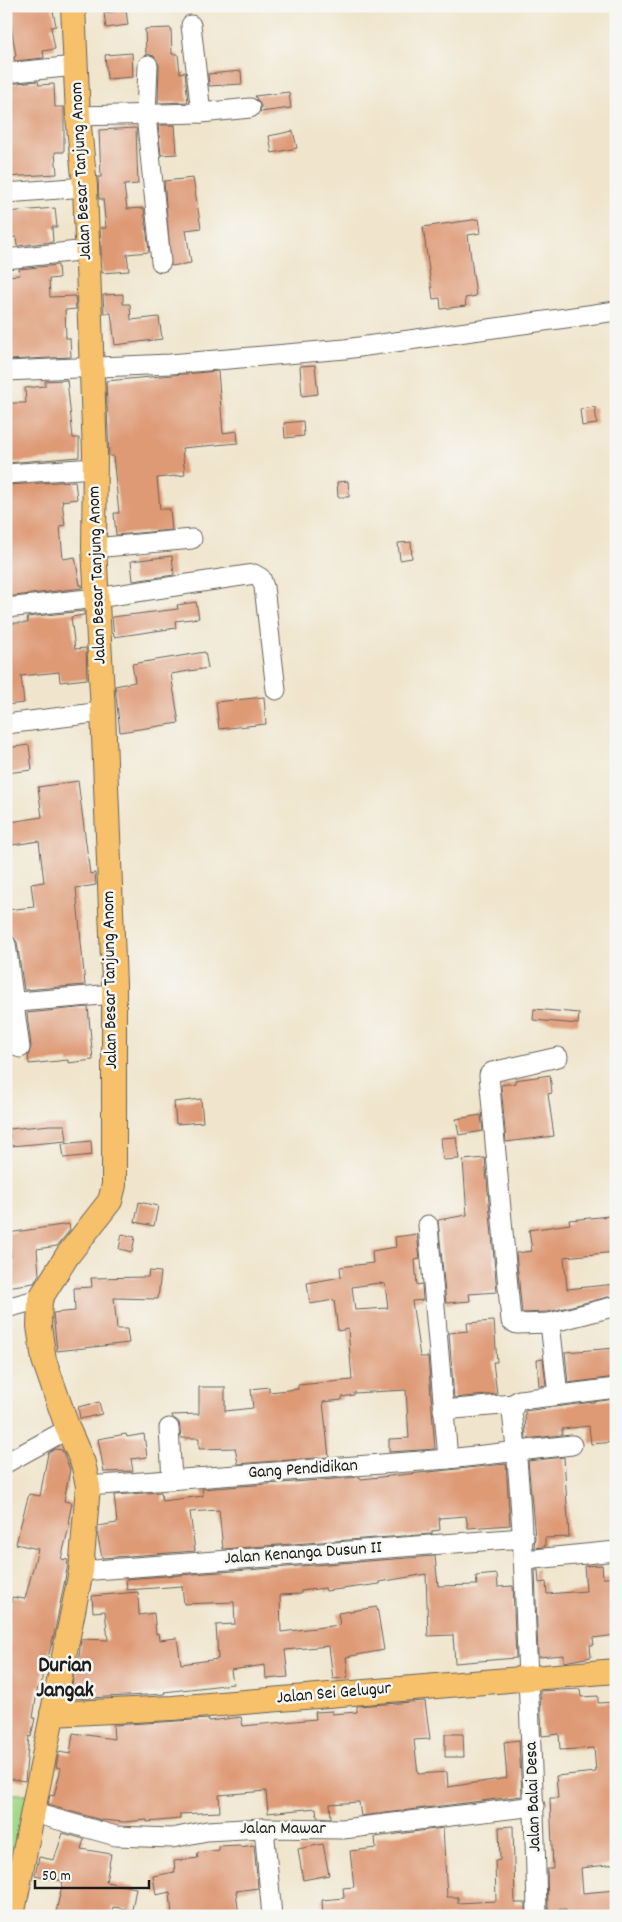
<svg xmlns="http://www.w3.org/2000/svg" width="622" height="1922" font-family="Dekko,sans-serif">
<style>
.green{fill:#a3d98a;stroke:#607a53}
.building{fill:#de9975;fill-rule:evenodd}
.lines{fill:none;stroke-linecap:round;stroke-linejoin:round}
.minor-casing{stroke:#66625a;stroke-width:21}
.major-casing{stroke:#66625a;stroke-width:26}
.minor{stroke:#fff;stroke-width:19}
.major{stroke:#f7c06b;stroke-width:24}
.labels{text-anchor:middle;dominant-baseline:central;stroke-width:5;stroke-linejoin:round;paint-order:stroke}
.street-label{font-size:18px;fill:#1c1c1c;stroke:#f6f6f2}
.district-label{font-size:22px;font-weight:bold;fill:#1c1c1c;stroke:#f6f6f2}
</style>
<rect width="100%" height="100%" fill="#f6f6f2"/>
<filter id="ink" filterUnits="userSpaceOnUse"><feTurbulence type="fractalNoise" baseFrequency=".02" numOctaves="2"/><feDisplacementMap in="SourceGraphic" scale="10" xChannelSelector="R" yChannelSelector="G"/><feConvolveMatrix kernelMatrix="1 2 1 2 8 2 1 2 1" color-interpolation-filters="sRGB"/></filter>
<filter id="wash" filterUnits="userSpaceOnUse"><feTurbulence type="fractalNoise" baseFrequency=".0096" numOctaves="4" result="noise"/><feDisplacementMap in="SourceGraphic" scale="20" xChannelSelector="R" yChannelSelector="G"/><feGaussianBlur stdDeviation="1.12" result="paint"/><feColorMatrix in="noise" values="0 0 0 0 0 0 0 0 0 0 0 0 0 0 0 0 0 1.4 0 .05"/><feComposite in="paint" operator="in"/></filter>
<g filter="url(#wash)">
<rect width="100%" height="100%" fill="#f0e5cc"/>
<polygon class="green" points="6,1794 32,1794 6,1916"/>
<g id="blocks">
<g class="building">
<polygon points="17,6 52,6 56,26 51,27 55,49 43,51 44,58 15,61 14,57 16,56 8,8"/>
<polygon points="126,10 128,25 106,28 104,13"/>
<polygon points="171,28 172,54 178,54 180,73 185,72 188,102 158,103 159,65 154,56 146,54 145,29"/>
<polygon points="132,53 133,77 107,79 105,55"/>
<polygon points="241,71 242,84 209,86 208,74"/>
<polygon points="38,81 39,85 54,84 55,107 64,107 64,152 55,152 57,174 6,177 6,84"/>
<polygon points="289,92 291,108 260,112 261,106 255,96"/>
<polygon points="158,125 175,125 177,154 161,155"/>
<polygon points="136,128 138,184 124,185 127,209 144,208 149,252 127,254 129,271 102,273 100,228 106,228 103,199 99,199 98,177 101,177 99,130"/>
<polygon points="293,131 297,148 272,153 269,136"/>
<polygon points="193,178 201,228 186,230 191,263 171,266 164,181"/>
<polygon points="55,208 57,227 52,227 53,242 17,246 16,237 6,238 6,212"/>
<polygon points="479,219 481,233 468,235 476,296 465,298 466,306 441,309 440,298 433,299 423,227"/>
<polygon points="58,265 59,278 49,279 50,297 75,296 76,309 65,310 66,338 70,338 71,357 6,360 6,276 20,275 19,269"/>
<polygon points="123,294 123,304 130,304 131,320 159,317 162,339 115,345 111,313 104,313 103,295"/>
<polygon points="315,365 318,394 302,396 300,366"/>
<polygon points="218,371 223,433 237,431 238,443 182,448 185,475 157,478 160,509 170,509 172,530 116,535 114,513 119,513 113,456 109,456 106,381"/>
<polygon points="67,380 73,438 79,438 79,457 6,463 6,403 26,403 25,388 45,386 45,381"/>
<polygon points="595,407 597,424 582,426 580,409"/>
<polygon points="303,421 304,436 285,438 284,423"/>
<polygon points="75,481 77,499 62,501 65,525 60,526 63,559 75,557 80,585 82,585 82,588 6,597 6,485"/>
<polygon points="348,481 349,497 338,497 337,482"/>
<polygon points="411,542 412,558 400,560 398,543"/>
<polygon points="172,556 174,575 133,581 131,561"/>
<polygon points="196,602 199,618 175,621 176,628 114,637 112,617 178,609 177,605"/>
<polygon points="84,611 84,615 71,617 75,649 86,648 87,679 60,682 59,672 21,676 24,703 6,705 6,623 28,623 27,617"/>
<polygon points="205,652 208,668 171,674 179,723 120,732 115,686 135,682 132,664"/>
<polygon points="264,697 266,724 219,729 216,702"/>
<polygon points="29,745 32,770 6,773 6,748"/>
<polygon points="78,781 90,874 95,873 96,885 76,888 85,985 24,990 17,942 10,934 7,910 34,907 31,884 44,882 39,841 13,845 10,822 42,817 38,787"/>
<polygon points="88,1007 93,1060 68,1063 68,1060 29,1064 28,1056 31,1046 27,1013"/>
<polygon points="534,1009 579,1013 578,1024 533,1020"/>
<polygon points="550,1075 552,1093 548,1094 554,1136 506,1142 501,1085 515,1083 515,1080"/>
<polygon points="201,1099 203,1122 176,1124 174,1102"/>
<polygon points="481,1115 483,1131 459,1135 456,1119"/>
<polygon points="50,1125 65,1125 67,1141 11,1146 9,1129"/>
<polygon points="456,1137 459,1159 443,1160 441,1138"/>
<polygon points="91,1141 92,1155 64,1158 62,1144"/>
<polygon points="485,1158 497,1292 469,1294 470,1301 446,1303 438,1220 467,1215 463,1160"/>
<polygon points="139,1202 158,1206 154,1226 135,1222"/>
<polygon points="610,1216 612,1236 616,1236 616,1252 564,1257 567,1289 616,1284 616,1295 548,1312 522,1313 516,1253 532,1251 529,1230 570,1224 569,1220"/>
<polygon points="69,1224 70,1230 57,1246 37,1249 39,1274 34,1283 6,1287 6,1258 11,1257 8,1233"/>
<polygon points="122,1234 135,1237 132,1252 119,1249"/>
<path d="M417,1234L420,1259L415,1260L417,1285L422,1284L423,1300L412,1301L420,1357H428L435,1449L389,1452V1439L409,1438L406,1390L354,1393V1395L342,1397V1400L323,1402L329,1457L238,1464L235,1448L199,1449V1438H181L179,1422L172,1417V1415L199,1414V1387H225V1411L253,1408L251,1389L269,1387V1392L298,1389V1385L352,1380L348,1329L338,1331L334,1300L310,1304L307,1283L341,1277L340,1267L373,1263L372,1251L396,1247L395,1237ZM379,1283L385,1284L388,1308L355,1310L352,1287Z"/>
<polygon points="149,1271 161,1272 158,1299 114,1298 117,1329 127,1329 129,1343 57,1351 53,1313 75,1311 74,1288 92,1287 91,1278 148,1277"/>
<polygon points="494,1321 497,1362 493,1362 497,1394 454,1398 449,1333 468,1331 467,1323"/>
<polygon points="616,1348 616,1377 568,1383 565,1352"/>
<polygon points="543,1359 546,1385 539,1386 537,1360"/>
<polygon points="615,1399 616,1442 591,1444 589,1426 562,1429 562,1435 526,1439 525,1411"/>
<polygon points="99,1402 102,1414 80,1419 78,1407"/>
<polygon points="126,1434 127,1437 144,1434 147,1457 131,1459 133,1471 104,1472 98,1439"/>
<polygon points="55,1449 62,1450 70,1469 64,1501 72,1503 68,1523 70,1523 61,1559 68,1560 67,1569 54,1635 47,1661 44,1661 41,1686 38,1686 33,1718 35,1718 31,1737 29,1736 25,1781 6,1778 6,1627 12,1597 25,1599 38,1549 16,1544 24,1512 29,1494 40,1496 48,1453"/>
<polygon points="564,1457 569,1537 545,1538 545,1547 534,1548 535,1537 528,1461"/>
<polygon points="506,1464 510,1525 468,1528 466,1516 439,1518 440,1530 432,1531 432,1534 223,1549 219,1510 190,1512 195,1551 102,1558 98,1537 98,1526 117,1523 114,1495 161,1492 162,1501 203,1496 202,1489 360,1477 361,1479"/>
<polygon points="435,1556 438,1586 477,1585 476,1576 497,1574 498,1587 513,1586 516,1658 455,1663 453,1635 428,1636 426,1574 380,1582 380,1584 326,1591 325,1588 301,1591 301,1594 280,1595 281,1632 340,1625 338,1613 377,1607 384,1650 346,1657 348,1677 333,1679 329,1646 285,1650 288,1677 266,1679 265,1665 231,1670 233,1684 164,1692 165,1694 69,1699 74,1674 77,1674 81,1639 108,1640 105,1611 93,1612 92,1596 138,1592 139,1615 154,1613 156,1634 158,1633 159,1640 177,1638 181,1664 218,1659 216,1625 235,1624 234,1602 184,1604 182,1586 127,1590 126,1579"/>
<polygon points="602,1565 603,1578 616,1578 616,1635 593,1638 594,1645 590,1645 591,1657 564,1662 564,1655 538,1657 535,1570 538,1570 539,1583 546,1582 547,1594 586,1591 584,1566"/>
<polygon points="580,1689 581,1697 598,1696 598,1703 616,1702 616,1864 581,1868 583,1893 616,1890 616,1916 567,1916 566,1909 548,1910 547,1869 553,1869 550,1798 558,1798 556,1776 596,1772 594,1748 560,1750 559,1734 542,1736 540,1691"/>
<polygon points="425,1701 430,1739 414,1740 418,1774 447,1772 448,1787 507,1778 504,1742 519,1740 522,1796 361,1816 359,1802 330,1804 331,1818 317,1817 316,1808 268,1813 266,1791 219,1795 220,1812 180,1814 180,1819 147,1822 147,1820 124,1822 101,1820 48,1805 50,1795 54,1796 61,1768 56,1767 59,1752 70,1754 73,1733 114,1739 113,1725 209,1719 209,1721 241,1717 243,1726 316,1719 315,1712 332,1711 332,1714 357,1712 357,1706"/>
<polygon points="445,1734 463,1734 464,1757 445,1757"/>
<polygon points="513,1826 515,1903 526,1903 526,1916 323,1916 322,1900 344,1898 343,1888 354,1887 350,1851 376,1848 375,1837 443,1828 447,1897 458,1897 458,1903 496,1901 495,1861 500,1860 499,1827"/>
<polygon points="63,1833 84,1839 81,1849 111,1854 106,1882 136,1888 132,1910 113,1907 111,1916 72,1916 56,1912 63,1881 35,1875 39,1857 54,1860"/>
<polygon points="323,1844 329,1875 303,1880 298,1849"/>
<polygon points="240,1845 240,1847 254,1845 258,1888 236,1891 239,1916 172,1916 170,1892 156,1895 153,1876 175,1872 174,1861 198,1858 197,1853 219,1850 219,1846"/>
</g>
</g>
</g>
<g filter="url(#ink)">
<use href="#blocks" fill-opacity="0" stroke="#66625a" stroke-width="1"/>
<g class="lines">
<defs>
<g id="minor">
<polyline points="191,25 201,113"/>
<polyline points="148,65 146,115 161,262"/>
<polyline points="6,73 75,66"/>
<polyline points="78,116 201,113 250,108"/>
<polyline points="6,193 85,187"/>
<polyline points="6,259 87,250"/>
<polyline points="6,371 170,364 345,349 616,311"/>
<polyline points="6,474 94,468"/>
<polyline points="94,548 192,539"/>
<polyline points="6,608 97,598 254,574 261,578 264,587 276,690"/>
<polyline points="6,724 103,712"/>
<polyline points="6,944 20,1048"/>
<polyline points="6,1003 114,994"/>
<polyline points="428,1225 448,1459"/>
<polyline points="6,1308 40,1299"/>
<polyline points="550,1323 517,1324 511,1321 489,1075 492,1072 558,1057"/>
<polyline points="558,1395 550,1323 616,1306"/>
<polyline points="443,1410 514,1404"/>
<polyline points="169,1428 172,1480"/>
<polyline points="6,1463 68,1429"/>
<polyline points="88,1486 448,1459 572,1445"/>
<polyline points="524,1560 616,1551"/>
<polyline points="81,1571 524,1538"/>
<polyline points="34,1813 116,1836 172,1838 207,1831 264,1828 343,1829 535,1806"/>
<polyline points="264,1828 272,1916"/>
<path d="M537,1916C536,1836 531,1757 528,1677C524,1588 523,1501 512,1412L516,1402L520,1400L616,1388"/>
</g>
<g id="major">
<polyline points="52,1714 173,1708 616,1671"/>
<polyline points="12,1916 81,1571 88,1486 83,1463 68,1429 44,1360 39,1326 40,1299 67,1256 110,1201 114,1185 114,984 103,712 94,548 95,454 85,187 78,116 73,6"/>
</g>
</defs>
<use href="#minor" class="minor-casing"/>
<use href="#major" class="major-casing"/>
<use href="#minor" class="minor"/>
<use href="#major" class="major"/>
</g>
</g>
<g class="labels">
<g class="street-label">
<text transform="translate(82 171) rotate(-93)">Jalan Besar Tanjung Anom</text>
<text transform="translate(98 575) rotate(-92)">Jalan Besar Tanjung Anom</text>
<text transform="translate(111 980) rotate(-91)">Jalan Besar Tanjung Anom</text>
<text transform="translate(303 1470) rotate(-4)">Gang Pendidikan</text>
<text transform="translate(303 1554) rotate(-4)">Jalan Kenanga Dusun II</text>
<text transform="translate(334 1694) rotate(-5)">Jalan Sei Gelugur</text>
<text transform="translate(534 1797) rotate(-92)">Jalan Balai Desa</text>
<text x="283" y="1829">Jalan Mawar</text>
</g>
<g class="district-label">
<text x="65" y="1666">Durian<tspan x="65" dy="25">Jangak</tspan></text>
</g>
</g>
<rect width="622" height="1922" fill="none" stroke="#f6f6f2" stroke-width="25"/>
<path d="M35 1880v8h114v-8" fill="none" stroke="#1c1c1c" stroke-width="2.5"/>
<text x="42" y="1880" font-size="15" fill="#1c1c1c" stroke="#f6f6f2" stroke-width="4" paint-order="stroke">50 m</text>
</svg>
